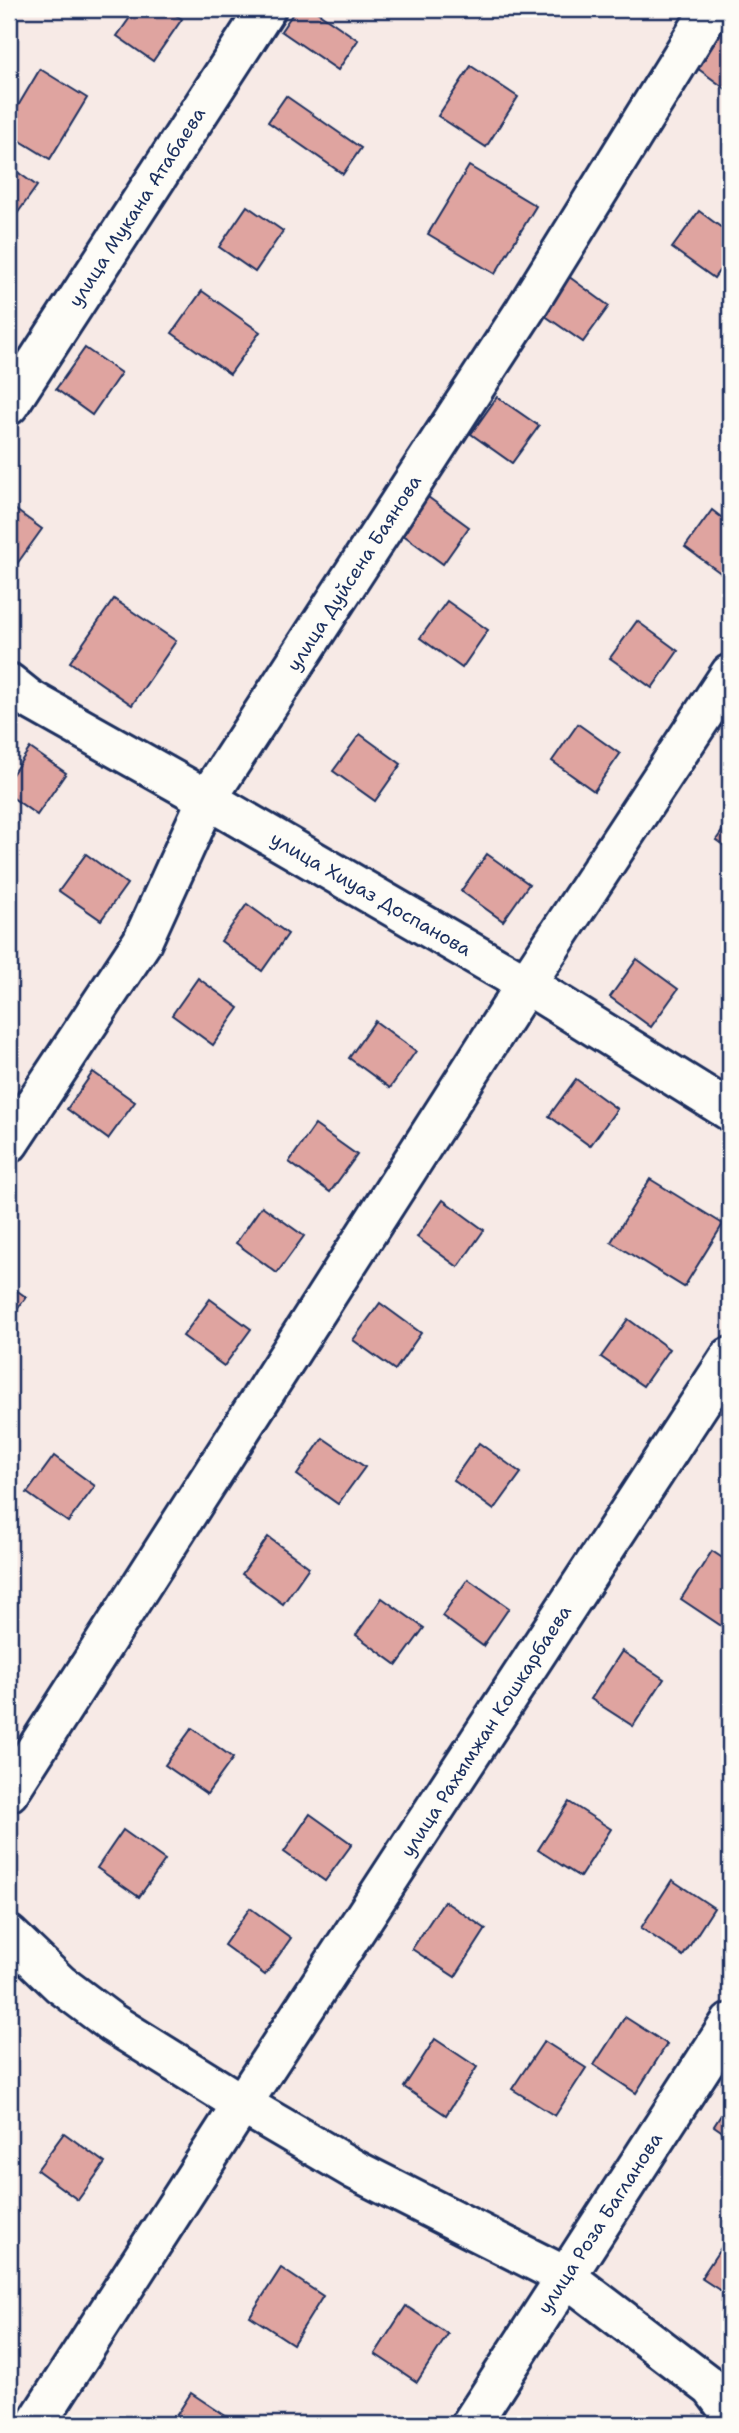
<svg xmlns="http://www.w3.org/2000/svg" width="739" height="2433" font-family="'Shantell Sans',sans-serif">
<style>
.building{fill:#dfa4a0;stroke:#1b2f5e;stroke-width:2}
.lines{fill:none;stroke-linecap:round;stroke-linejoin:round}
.minor-casing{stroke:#1b2f5e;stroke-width:44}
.minor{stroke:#fdfcf7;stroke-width:38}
.labels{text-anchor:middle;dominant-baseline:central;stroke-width:5;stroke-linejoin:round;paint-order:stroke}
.street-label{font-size:19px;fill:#1b2f5e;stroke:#fdfcf7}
</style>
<rect width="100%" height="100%" fill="#f7eae6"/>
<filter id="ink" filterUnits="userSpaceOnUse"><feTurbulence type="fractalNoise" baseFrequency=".0143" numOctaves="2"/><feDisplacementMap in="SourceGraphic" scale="14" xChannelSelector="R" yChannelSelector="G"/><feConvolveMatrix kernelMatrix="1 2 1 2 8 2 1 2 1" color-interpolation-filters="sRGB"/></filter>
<g filter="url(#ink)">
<g class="building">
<polygon points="136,9 166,9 182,19 153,61 117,36"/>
<polygon points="296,9 313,9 358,40 338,70 281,31"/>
<polygon points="730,21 730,92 697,68"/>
<polygon points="471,66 518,97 486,147 438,116"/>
<polygon points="40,69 87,98 50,159 9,134 9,121"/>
<polygon points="286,96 361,148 343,174 268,122"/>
<polygon points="9,166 37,186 9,225"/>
<polygon points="469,166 536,206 495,274 428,234"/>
<polygon points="247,206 283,231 255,272 219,247"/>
<polygon points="699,211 730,234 730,255 714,278 672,248"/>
<polygon points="568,276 609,306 583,342 541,313"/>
<polygon points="202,291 260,332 230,374 172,333"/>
<polygon points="85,348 121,373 92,415 56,389"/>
<polygon points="497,397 539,426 512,463 471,434"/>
<polygon points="428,497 469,527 443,564 402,534"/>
<polygon points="9,505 42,529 9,575"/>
<polygon points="712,510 730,524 730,572 726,577 685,547"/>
<polygon points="114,599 176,641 132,705 70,662"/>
<polygon points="447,601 488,630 462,668 420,638"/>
<polygon points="637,621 678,651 652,688 610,658"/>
<polygon points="578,724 620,754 594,791 552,761"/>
<polygon points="360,734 401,764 375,801 333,771"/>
<polygon points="30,748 66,773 37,815 9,795 9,779"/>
<polygon points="730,820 730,850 716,840"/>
<polygon points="86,854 127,884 101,920 59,891"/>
<polygon points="487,854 529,884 503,921 461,891"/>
<polygon points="247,904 288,934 262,971 221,941"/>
<polygon points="637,959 678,989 651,1027 610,997"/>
<polygon points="198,978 239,1008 213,1045 172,1015"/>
<polygon points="375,1021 416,1051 390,1088 349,1058"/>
<polygon points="93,1072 135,1102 108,1139 67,1109"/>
<polygon points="576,1079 617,1109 590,1146 549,1116"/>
<polygon points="315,1125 357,1155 330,1192 289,1162"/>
<polygon points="650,1179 723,1224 684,1287 611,1242"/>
<polygon points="443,1200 484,1230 458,1267 417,1237"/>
<polygon points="262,1206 304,1236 277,1273 236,1243"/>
<polygon points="9,1285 26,1297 9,1321"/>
<polygon points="210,1299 251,1329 224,1366 183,1336"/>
<polygon points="380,1303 421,1333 395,1370 353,1340"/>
<polygon points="628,1319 669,1349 643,1386 601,1357"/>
<polygon points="323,1438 365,1467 338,1504 297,1475"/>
<polygon points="479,1443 521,1473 494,1510 453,1480"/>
<polygon points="54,1456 95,1486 68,1522 27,1493"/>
<polygon points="268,1537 309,1567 283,1604 242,1574"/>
<polygon points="712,1551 730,1563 730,1616 723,1627 681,1599"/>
<polygon points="468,1579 509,1608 483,1646 442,1616"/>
<polygon points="382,1598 424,1628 397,1665 356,1635"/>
<polygon points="622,1651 664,1679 633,1726 591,1699"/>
<polygon points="192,1728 233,1758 207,1794 165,1765"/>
<polygon points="569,1802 611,1829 580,1877 538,1850"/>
<polygon points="310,1814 352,1844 325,1881 284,1852"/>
<polygon points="123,1830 165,1860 139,1897 97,1868"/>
<polygon points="672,1880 714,1908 683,1956 641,1928"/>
<polygon points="444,1901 486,1929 455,1977 412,1949"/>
<polygon points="250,1908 291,1938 265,1975 224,1945"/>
<polygon points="625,2017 667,2044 636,2093 594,2065"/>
<polygon points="435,2039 477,2067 446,2115 404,2087"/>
<polygon points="544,2041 586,2068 555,2116 512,2089"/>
<polygon points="730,2101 730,2137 714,2126"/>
<polygon points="64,2133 105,2163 78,2200 37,2170"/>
<polygon points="730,2234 730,2297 701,2278"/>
<polygon points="281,2268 323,2296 293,2344 250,2316"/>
<polygon points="406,2306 448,2334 417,2382 375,2354"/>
<polygon points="191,2393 233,2421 230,2424 171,2424"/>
</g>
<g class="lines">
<defs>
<g id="minor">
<polyline points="9,405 266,9"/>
<polyline points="9,683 29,699 207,799 526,984 730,1111"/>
<polyline points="9,1143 142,942 207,799 525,310 711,9"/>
<polyline points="9,1792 526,984 730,674"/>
<polyline points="9,1935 60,1984 112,2023 242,2104 355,2170 565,2276 712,2388 730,2412"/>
<polyline points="36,2424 242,2104 730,1357"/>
<polyline points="471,2424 730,2023"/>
</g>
</defs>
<use href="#minor" class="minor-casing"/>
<use href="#minor" class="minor"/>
</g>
</g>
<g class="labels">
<g class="street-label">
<text transform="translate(137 207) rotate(-57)">улица Мукана Атабаева</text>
<text transform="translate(354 573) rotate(-57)">улица Дуйсена Баянова</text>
<text transform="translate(371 894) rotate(30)">улица Хиуаз Доспанова</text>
<text transform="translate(486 1731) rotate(-57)">улица Рахымжан Кошкарбаева</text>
<text transform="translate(600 2223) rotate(-57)">улица Роза Багланова</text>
</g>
</g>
<rect width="739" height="2433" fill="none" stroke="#fdfcf7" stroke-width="35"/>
<rect x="18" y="18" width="704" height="2398" fill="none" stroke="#1b2f5e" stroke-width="2.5" filter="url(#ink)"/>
</svg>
